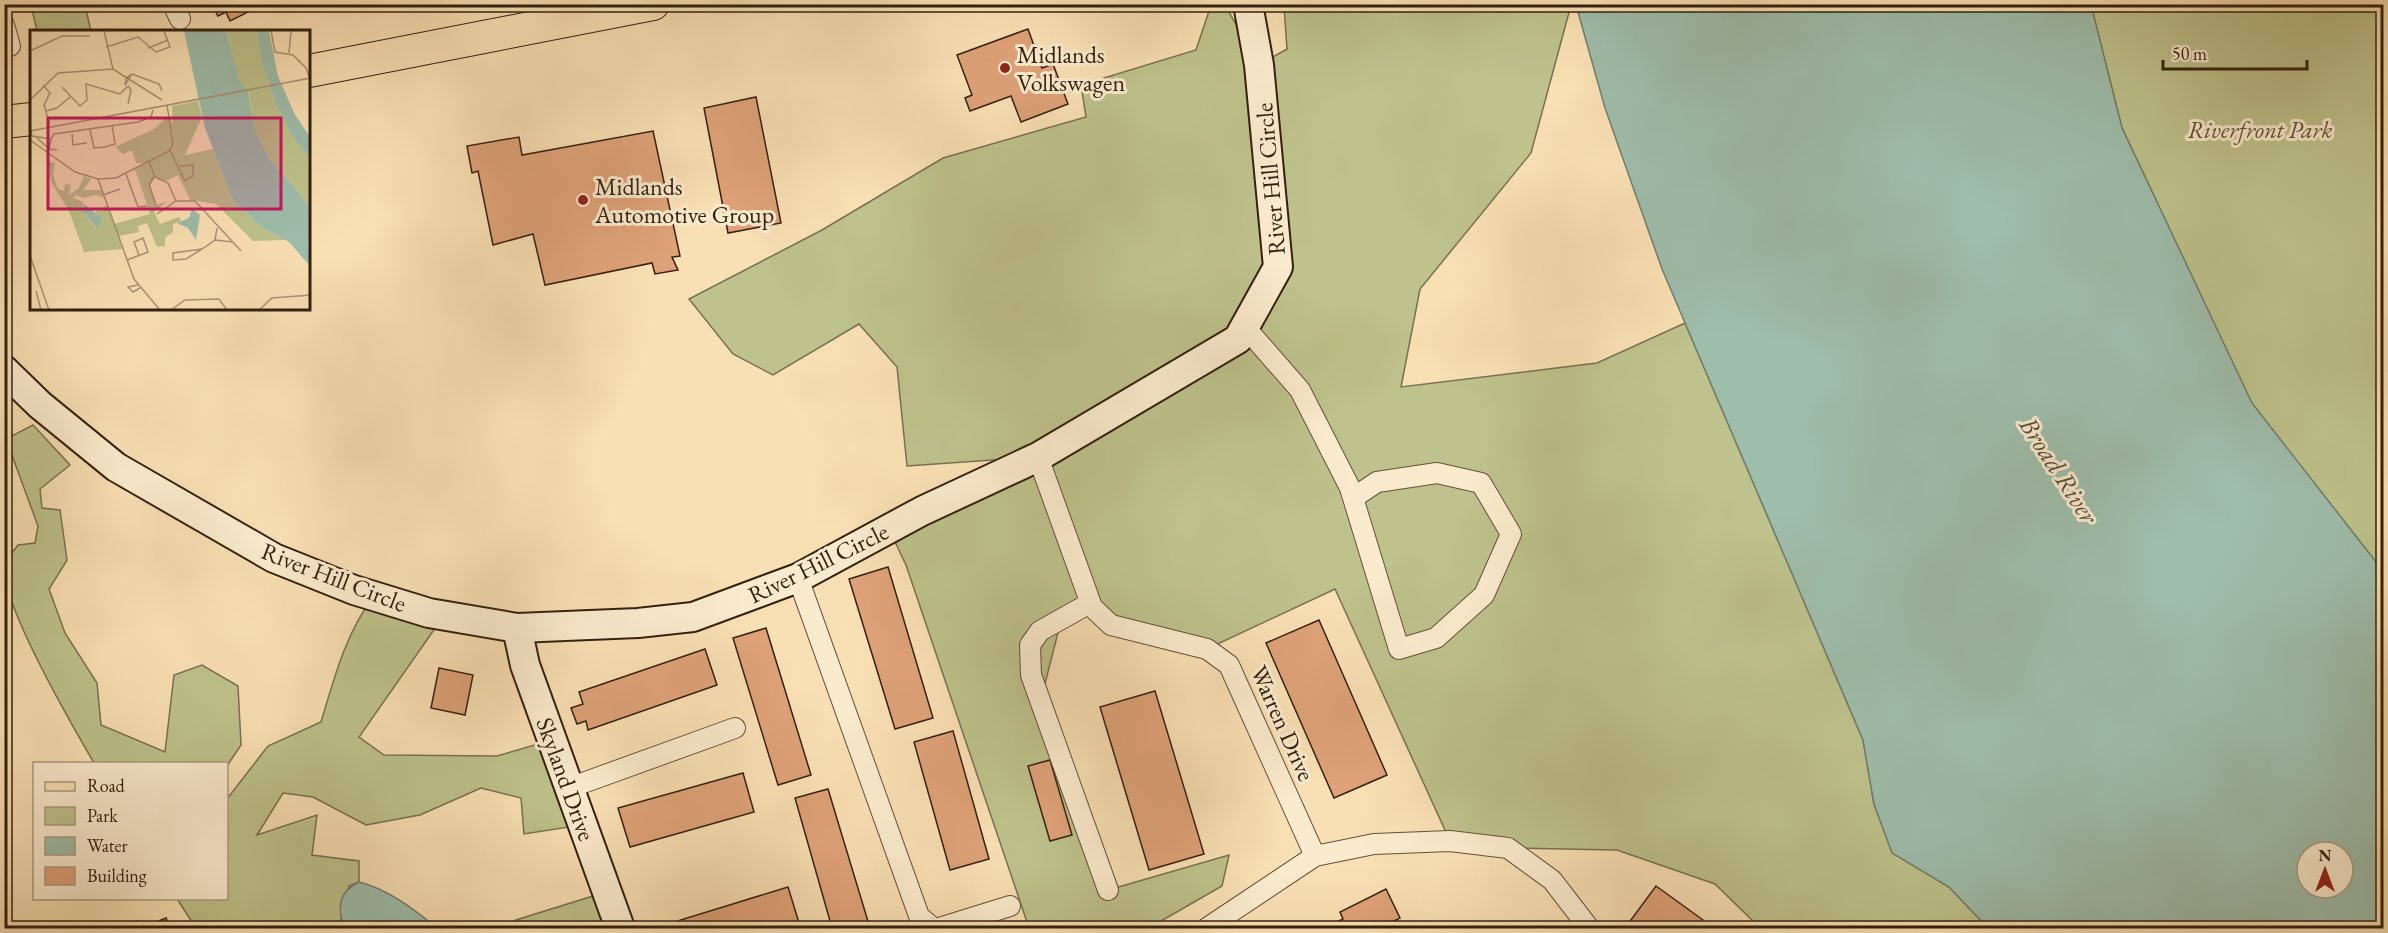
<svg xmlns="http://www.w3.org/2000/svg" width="2388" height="933" font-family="'EB Garamond',serif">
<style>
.green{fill:#bec28c;stroke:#78714e;stroke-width:1.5}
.water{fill:#9ebdab;stroke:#737e6d;stroke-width:1.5;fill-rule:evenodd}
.building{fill:#dfa278;stroke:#332010;stroke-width:1.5}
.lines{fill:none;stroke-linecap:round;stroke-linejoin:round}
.street-casing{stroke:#645039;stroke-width:22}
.secondary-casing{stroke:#332010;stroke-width:32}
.primary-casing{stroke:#332010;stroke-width:34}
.street{stroke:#fbebce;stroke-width:20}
.secondary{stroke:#fbebce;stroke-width:28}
.primary{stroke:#f9e0b4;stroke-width:32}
.poi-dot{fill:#8f2418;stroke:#fbebce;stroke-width:2}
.labels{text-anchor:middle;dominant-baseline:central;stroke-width:6;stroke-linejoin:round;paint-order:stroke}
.poi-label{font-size:24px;fill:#332010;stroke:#fbebce;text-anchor:start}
.park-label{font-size:24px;font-style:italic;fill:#5d5135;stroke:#fbebce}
.street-label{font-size:24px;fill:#332010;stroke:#fbebce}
.water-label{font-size:26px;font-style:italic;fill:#534f3e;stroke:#fbebce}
.inset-road{fill:none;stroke:#aa9372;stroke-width:1.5}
.view{fill:#c2185b;fill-opacity:0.15;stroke:#c2185b;stroke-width:3}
.inset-edge{fill:none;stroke:#332010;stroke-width:3}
</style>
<rect width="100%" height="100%" fill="#f9e0b4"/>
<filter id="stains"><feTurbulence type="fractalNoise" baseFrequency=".00333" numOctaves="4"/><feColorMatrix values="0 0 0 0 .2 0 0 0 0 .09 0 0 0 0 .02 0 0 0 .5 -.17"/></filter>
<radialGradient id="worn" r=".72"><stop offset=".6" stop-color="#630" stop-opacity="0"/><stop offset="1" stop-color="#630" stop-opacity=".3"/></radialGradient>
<g class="green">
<polygon points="31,5 85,5 91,31 37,31"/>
<polygon points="1211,5 1225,5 1259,65 1287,49 1284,5 1571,5 1531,153 1420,289 1401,387 1597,363 1685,323 1863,740 1874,804 1892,852 1949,887 1988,928 1760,928 1715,884 1617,850 1508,848 1450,841 1335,589 1207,649 1111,625 1092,607 1062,617 1040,703 1108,890 1229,855 1222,886 1149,928 1029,928 906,565 889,529 1036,457 907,466 897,367 859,324 773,375 733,354 689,299 822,230 943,158 1086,117 1081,85 1196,50"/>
<polygon points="2091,5 2383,5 2383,571 2252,404 2122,128"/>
<path d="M33,425L70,465L40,489L42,508L60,510L67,560L49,589L65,633L97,683L101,725L165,752L174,675L202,665L238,686L241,745L227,766L226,764L94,763C73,727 0,602 4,564C6,558 14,551 18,545L35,543L38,526L6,439Z"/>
<path d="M374,596L438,624L359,737L384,755L497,756L552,740L582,825L524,834L521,798L481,788L420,815L366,825L313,797L283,793L257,835L317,815L312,855L359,861V882L349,886L341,920L345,928H196L177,899L226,898L227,799L268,746L321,722C334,679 346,632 374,596Z"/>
<polygon points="606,892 619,928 510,928 516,920"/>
</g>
<g class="water">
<path d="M1576,5H2091L2122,128L2252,403L2383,571V928H1988L1949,887L1892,853L1874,804L1863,740L1662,269L1605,108ZM2307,852H2343V888H2307Z"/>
<path d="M359,882C388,889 415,910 437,928H345C336,909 339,891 359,882Z"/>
</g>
<g class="building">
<polygon points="217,4 259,4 260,6 230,21 226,12 218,16 213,7"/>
<polygon points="1028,29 1042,68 1053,64 1068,104 1021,122 1011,96 970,111 965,98 972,95 957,55"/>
<polygon points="756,97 781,223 728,233 704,108"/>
<polygon points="653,131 680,256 672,257 678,270 655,274 652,263 545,285 533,234 493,245 478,171 472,173 467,146 519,137 522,155"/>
<polygon points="888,567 933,718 895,729 849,579"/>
<polygon points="1319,620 1387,775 1334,798 1266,643"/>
<polygon points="766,628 811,775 778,785 733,638"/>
<polygon points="705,649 717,685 588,730 586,721 577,724 571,708 583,704 579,692"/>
<polygon points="439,668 473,675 465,715 431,708"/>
<polygon points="1155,691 1204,854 1149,870 1100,707"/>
<polygon points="953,731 989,859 950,870 914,742"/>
<polygon points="1050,760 1072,835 1050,841 1028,766"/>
<polygon points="743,773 754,812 630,847 618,808"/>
<polygon points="828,789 870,928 832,928 795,798"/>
<polygon points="1656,886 1714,928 1625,928"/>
<polygon points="788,887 800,926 792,928 661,928 661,926"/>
<polygon points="1386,889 1400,918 1386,925 1388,928 1324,928 1343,919 1340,912"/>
<polygon points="166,918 170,928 141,928"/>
<polygon points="138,921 141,928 119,928"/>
<polygon points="1161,923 1164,928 1152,928"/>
</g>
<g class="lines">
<defs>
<g id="street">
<polyline points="173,4 180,19"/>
<polyline points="4,25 10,46"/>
<polyline points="1245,327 1300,390 1350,488 1399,649 1436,638 1484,595 1511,534 1481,483 1437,473 1377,482 1353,498"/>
<polyline points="1038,457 1092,607 1111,625 1207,649 1229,665 1315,856"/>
<polyline points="798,578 919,916 933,928"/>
<polyline points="1090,603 1040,631 1030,645 1031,675 1108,890"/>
<polyline points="569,788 735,728"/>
<polyline points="939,928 1010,906"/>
<polyline points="1207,928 1315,856 1374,844 1450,841 1508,848 1552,880 1589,928"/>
</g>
<g id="secondary">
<polyline points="4,370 40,405 116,467 274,558 354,590 429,613 517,628 638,623 693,617 798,578 922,511 1038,457 1238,339 1278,267 1259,65 1248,4"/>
<polyline points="517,628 525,665 620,928"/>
</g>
<g id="primary">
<polyline points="309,71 653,4"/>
<polyline points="4,122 32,119"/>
</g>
</defs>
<use href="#street" class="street-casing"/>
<use href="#secondary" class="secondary-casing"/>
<use href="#primary" class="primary-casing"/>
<use href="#street" class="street"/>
<use href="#secondary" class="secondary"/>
<use href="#primary" class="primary"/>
</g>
<g class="poi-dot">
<circle cx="1005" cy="68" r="6"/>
<circle cx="583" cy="200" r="6"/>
</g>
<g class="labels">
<g class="poi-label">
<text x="1017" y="54">Midlands<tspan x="1017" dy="28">Volkswagen</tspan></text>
<text x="595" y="186">Midlands<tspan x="595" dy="28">Automotive Group</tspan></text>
</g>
<g class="park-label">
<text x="2260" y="129">Riverfront Park</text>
</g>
<g class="street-label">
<text transform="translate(1270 179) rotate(-95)">River Hill Circle</text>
<text transform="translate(818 563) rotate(-26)">River Hill Circle</text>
<text transform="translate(334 577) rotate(21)">River Hill Circle</text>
<text transform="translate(1283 723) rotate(66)">Warren Drive</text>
<text transform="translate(566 779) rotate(70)">Skyland Drive</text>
</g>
<g class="water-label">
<text transform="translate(2059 470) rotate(57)">Broad River</text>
</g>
</g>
<g transform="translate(30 30)">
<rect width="280" height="280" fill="#f9e0b4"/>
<path d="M196,1H227L231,30L246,74L260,103L280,129V176L238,127L225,100L219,64L209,49ZM168,71L172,87L155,125L183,119L203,171L231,197L255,210L223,211L186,174L160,170L148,145L136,151L125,147L120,156L126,175L138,171L124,182L130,194L149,187L151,191L143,194V202L135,208V216L127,217L117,193L108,196L109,202L89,206L93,219L54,222L39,181L21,152L18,131L25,133L23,145L28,159L34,161L35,154L41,155L39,165L49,158L54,146L61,149L53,160H72L75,168L65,165L54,168L46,165L43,168L53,172L52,180L66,199L73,189L65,182L77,175L84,194L120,184L105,139L117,133H106L102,120L93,124L85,117L124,99L137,87L143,93L142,76Z" fill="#bec28c"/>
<path d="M154,1H196L209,49L218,62L225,100L238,127L280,176V236L259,212L231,197L203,171L175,98ZM227,1H239L248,46L264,83L280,107V129L260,103L246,74L231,30ZM54,174L73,189L67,199L52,180ZM162,179L170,185L166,210L158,198L147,193L159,188Z" fill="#9ebdab"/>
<path class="inset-road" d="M74,1L83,39M241,1L245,22L263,25L276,38L280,49M76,17L108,7L126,22L140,17L134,1M118,18L138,10M0,21L32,6H60M259,23L261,1M102,44L129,54L132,61M102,44L101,45L95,55L96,48ZM13,55L20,63L14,75L19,92M32,57L50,76L57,70L56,54L90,64L98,56L101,60L98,74M0,70L28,43L83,39L132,70M16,81L27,78L40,67M0,96L2,106L21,109L24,104L108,92L121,87L123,80M60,100L64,118L75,117L85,114L82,95M0,101L281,48M42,104L43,115L57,113M7,108L19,119L16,122M21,109L19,119L27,120M0,110L45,142L68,149L86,148L139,121L143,114L137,75M140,120L155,151L163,146V135L150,136M119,132L125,147L138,153L146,171M96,144L108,177L117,176M124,147L119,154L126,175M68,149L104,249L130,280M73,165L90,159M127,184L146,171H165L211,221M185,210L203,212M172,219L156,229L143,230V223L172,219L185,210L187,198M0,226L19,280M97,230L118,222L113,208L104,212L109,225M108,255L98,257L103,262L110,258M6,261L11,280M141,280L155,270L189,269L197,280M229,280L242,268L281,265"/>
<path class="view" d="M18,88H251V179H18Z"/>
<rect width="280" height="280" class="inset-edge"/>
</g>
<rect width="2388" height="933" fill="none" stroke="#f9e0b4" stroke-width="24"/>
<rect x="6" y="6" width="2376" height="921" fill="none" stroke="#332010" stroke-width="3"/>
<rect x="12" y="12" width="2364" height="909" fill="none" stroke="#332010" stroke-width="1.5"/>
<rect x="33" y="762" width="195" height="138" fill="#fbebce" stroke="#ab9a82" stroke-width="1.5"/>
<rect x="45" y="782" width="30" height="9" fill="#f9e0b4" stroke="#ab9a82" stroke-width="1.5"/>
<text x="87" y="792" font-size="18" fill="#332010">Road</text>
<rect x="45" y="807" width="30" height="18" fill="#bec28c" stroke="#ab9a82" stroke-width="1.5"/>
<text x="87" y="822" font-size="18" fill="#332010">Park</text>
<rect x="45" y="837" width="30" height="18" fill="#9ebdab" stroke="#ab9a82" stroke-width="1.5"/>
<text x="87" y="852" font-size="18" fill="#332010">Water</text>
<rect x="45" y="867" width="30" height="18" fill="#dfa278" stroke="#ab9a82" stroke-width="1.5"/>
<text x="87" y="882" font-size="18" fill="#332010">Building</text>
<g transform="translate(2325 870)"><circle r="28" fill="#fbebce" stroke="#ab9a82" stroke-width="1.5"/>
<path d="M0-4.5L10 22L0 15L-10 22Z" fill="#8f2418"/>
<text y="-9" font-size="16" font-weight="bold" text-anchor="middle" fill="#332010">N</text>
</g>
<path d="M2163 60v9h144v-9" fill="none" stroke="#332010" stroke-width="3"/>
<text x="2172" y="60" font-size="18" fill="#332010" stroke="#fbebce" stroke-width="4.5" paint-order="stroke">50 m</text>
<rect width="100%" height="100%" filter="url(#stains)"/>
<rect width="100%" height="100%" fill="url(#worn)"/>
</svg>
